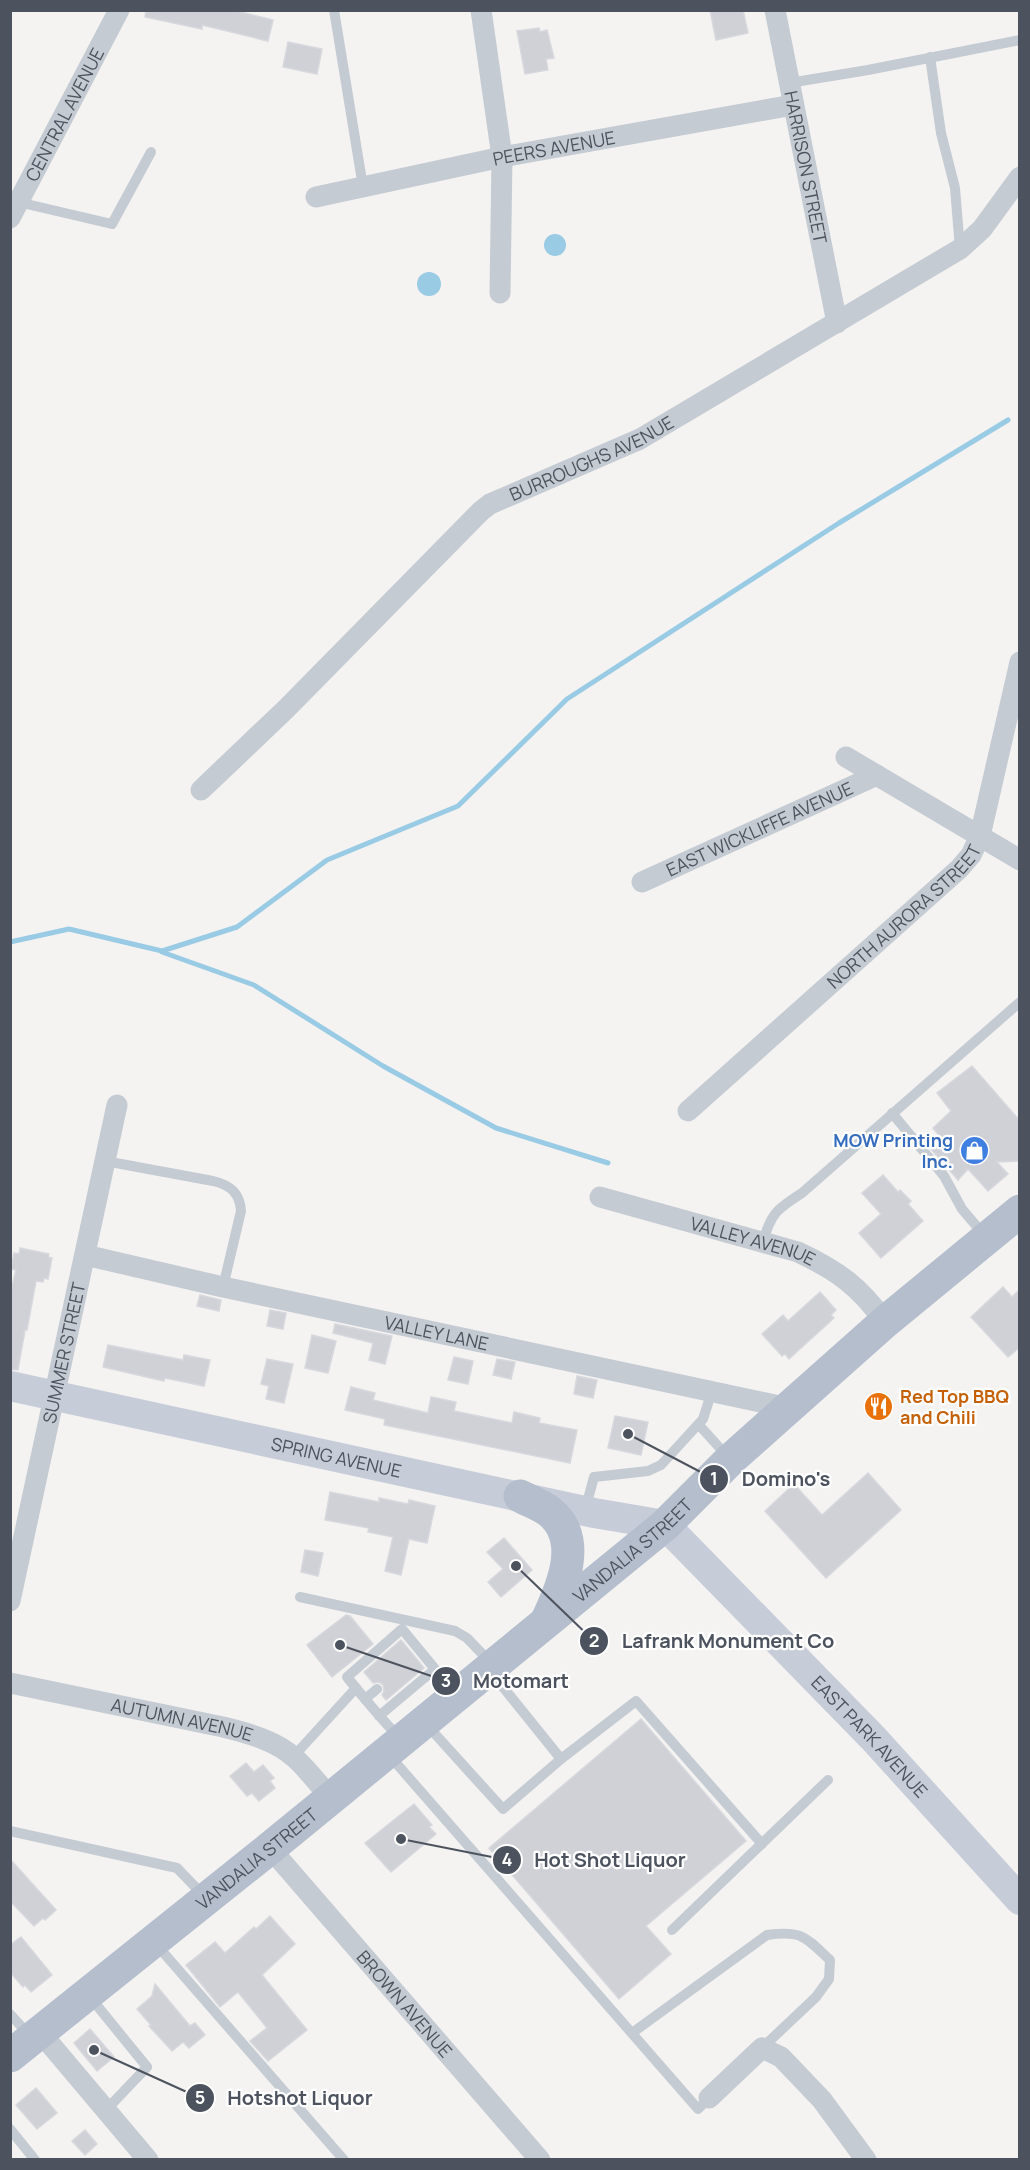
<svg xmlns="http://www.w3.org/2000/svg" width="1030" height="2170" font-family="Manrope,sans-serif">
<style>
.water{fill:#99cbe4}
.lines{fill:none;stroke-linecap:round;stroke-linejoin:round}
.stream{stroke:#99cbe4;stroke-width:5}
.building{fill:#d0d1d6;stroke:#d7d8dd;stroke-width:1.5}
.lane{stroke:#c5cbd2;stroke-width:10}
.street{stroke:#c5cbd2;stroke-width:21}
.secondary{stroke:#c7cdd8;stroke-width:30}
.primary{stroke:#b5becd;stroke-width:33}
.labels{text-anchor:middle;dominant-baseline:central;stroke-width:4.5;stroke-linejoin:round;paint-order:stroke}
.street-label{font-size:18px;fill:#4c535e;stroke:#fff}
.shop-label{font-size:18px;font-weight:bold;fill:#366cbe;stroke:#fff;text-anchor:end}
.food-label{font-size:18px;font-weight:bold;fill:#c56008;stroke:#fff;text-anchor:start}
.leader{fill:none;stroke:#4c535e;stroke-width:2}
.callout-dot{fill:#4c535e;stroke:#fff;stroke-width:2}
.mark-label{font-size:18px;text-anchor:middle;font-weight:bold;fill:#fff}
.callout-label{font-size:20px;text-anchor:middle;font-weight:bold;fill:#4c535e;stroke:#fff;stroke-width:4.5;stroke-linejoin:round;paint-order:stroke}
</style>
<rect width="100%" height="100%" fill="#f4f3f2"/>
<g class="water">
<circle cx="555" cy="245" r="11"/>
<circle cx="429" cy="284" r="12"/>
</g>
<g class="lines">
<g class="stream">
<polyline points="10,942 69,929 162,951 237,927 327,860 458,806 567,699 839,523 1008,420"/>
<polyline points="162,952 254,985 383,1066 496,1128 608,1163"/>
</g>
</g>
<g class="building">
<polygon points="146,10 232,10 273,20 268,41 202,25 202,29 145,17"/>
<polygon points="710,10 743,10 748,33 716,40"/>
<polygon points="539,28 540,32 547,30 554,58 546,59 548,70 525,74 517,31"/>
<polygon points="288,42 322,49 317,74 283,67"/>
<polygon points="972,1066 1020,1121 1020,1161 997,1162 1008,1174 988,1191 968,1169 958,1180 931,1149 942,1139 933,1128 951,1111 937,1093"/>
<polygon points="883,1175 898,1192 900,1190 911,1201 908,1204 923,1221 881,1258 859,1233 881,1214 862,1193"/>
<polygon points="20,1248 49,1254 48,1257 52,1258 48,1279 44,1278 43,1282 36,1281 27,1330 25,1330 18,1370 10,1369 10,1294 16,1270 11,1269 14,1253 19,1254"/>
<polygon points="1003,1287 1012,1297 1020,1289 1020,1347 1008,1357 971,1317"/>
<polygon points="820,1292 836,1310 831,1315 834,1318 789,1359 785,1354 782,1356 762,1334 783,1315 788,1321"/>
<polygon points="200,1295 221,1300 219,1311 197,1306"/>
<polygon points="270,1310 286,1313 283,1329 267,1326"/>
<polygon points="335,1324 392,1336 385,1364 369,1360 373,1343 333,1333"/>
<polygon points="312,1335 336,1341 328,1373 305,1368"/>
<polygon points="108,1345 183,1360 184,1355 210,1360 204,1386 165,1378 164,1381 103,1367"/>
<polygon points="454,1357 473,1361 468,1384 448,1380"/>
<polygon points="267,1359 293,1364 284,1403 266,1399 269,1386 261,1384"/>
<polygon points="497,1359 515,1362 511,1379 493,1375"/>
<polygon points="577,1376 597,1380 593,1398 574,1394"/>
<polygon points="351,1387 375,1393 373,1400 428,1413 431,1397 456,1402 454,1411 512,1423 514,1412 540,1418 539,1423 577,1430 570,1463 384,1425 385,1419 345,1410"/>
<polygon points="615,1416 648,1422 641,1455 608,1448"/>
<polygon points="868,1473 901,1510 826,1578 765,1511 794,1484 822,1515"/>
<polygon points="330,1492 374,1501 379,1502 379,1498 408,1504 409,1500 435,1506 427,1543 409,1539 401,1575 385,1571 393,1537 368,1532 369,1528 325,1520"/>
<polygon points="504,1538 532,1570 501,1597 488,1582 503,1569 487,1552"/>
<polygon points="305,1550 323,1553 318,1576 301,1572"/>
<polygon points="346,1615 350,1616 373,1644 332,1677 307,1645"/>
<polygon points="401,1640 424,1668 386,1700 382,1695 384,1691 383,1685 379,1682 373,1683 364,1672"/>
<polygon points="641,1719 746,1841 646,1926 671,1954 619,1999 489,1848"/>
<polygon points="246,1763 254,1772 263,1765 274,1778 270,1781 275,1788 259,1801 252,1793 247,1796 230,1776"/>
<polygon points="414,1804 432,1825 429,1827 436,1834 391,1872 365,1843"/>
<polygon points="10,1859 56,1910 45,1920 43,1918 34,1926 10,1901"/>
<polygon points="270,1916 295,1944 262,1975 307,2030 268,2061 250,2041 267,2028 238,1992 220,2007 186,1965 215,1942 225,1953 254,1927 256,1929"/>
<polygon points="21,1937 52,1975 31,1992 25,1985 23,1987 10,1972 10,1945"/>
<polygon points="155,1984 190,2026 195,2023 205,2035 189,2048 183,2042 172,2051 149,2026 151,2025 137,2009 152,1996"/>
<polygon points="90,2029 114,2057 97,2071 74,2043"/>
<polygon points="36,2088 57,2113 37,2129 16,2105"/>
<polygon points="85,2130 97,2144 85,2155 72,2141"/>
</g>
<g class="lines">
<g class="lane">
<polyline points="334,10 363,187"/>
<polyline points="930,57 941,133 955,188 960,249"/>
<polyline points="789,83 868,70 1020,40"/>
<polyline points="18,202 112,224 151,152"/>
<polyline points="892,1113 944,1176 962,1209 984,1235"/>
<path d="M105,1161L213,1181C230,1185 240,1193 241,1211L223,1287"/>
<path d="M763,1242C771,1213 777,1209 802,1193L1020,1002"/>
<polyline points="699,1425 728,1457"/>
<polyline points="585,1510 594,1477 648,1471 661,1465 703,1419 712,1391"/>
<polyline points="300,1597 455,1631 467,1638 490,1662"/>
<polyline points="490,1671 561,1759 636,1701 762,1844"/>
<polyline points="365,1699 377,1689"/>
<path d="M379,1716L435,1669L402,1629L347,1677C364,1698 380,1718 399,1737"/>
<polyline points="426,1724 503,1809 561,1759"/>
<polyline points="389,1755 698,2109 709,2098"/>
<polyline points="293,1757 356,1688"/>
<polyline points="10,1831 177,1868 203,1895"/>
<polyline points="672,1930 828,1780"/>
<polyline points="155,1943 344,2160"/>
<polyline points="90,1997 147,2067 106,2110"/>
<polyline points="10,2014 30,2036"/>
<path d="M632,2033L767,1935C802,1930 805,1937 830,1960L829,1979L816,1997L762,2048"/>
<polyline points="10,2129 35,2160"/>
</g>
<g class="street">
<polyline points="481,10 502,157 500,293"/>
<path id="s1" d="M775,10L837,323"/>
<path id="s2" d="M316,197L502,157L793,105"/>
<path id="s3" d="M10,218L119,10"/>
<polyline points="846,757 1020,860"/>
<path id="s4" d="M201,790L286,709L481,511L490,504L640,439L960,249L982,229L1020,177"/>
<path id="s5" d="M642,882L877,775"/>
<path id="s6" d="M688,1111L959,869L971,855L980,836L1020,662"/>
<path id="s7" d="M600,1197L798,1252C838,1271 859,1286 885,1322"/>
<path id="s8" d="M85,1255L223,1287L789,1408"/>
<path id="s9" d="M10,1601L117,1105"/>
<path id="s10" d="M10,1683L223,1727C248,1733 277,1741 296,1759C309,1771 319,1785 331,1798"/>
<path id="s11" d="M270,1848L540,2160"/>
<polyline points="40,2032 148,2160"/>
<polyline points="709,2098 762,2048 781,2057 822,2100 866,2160"/>
</g>
<path class="secondary" id="s12" d="M10,1386L594,1513L665,1525L874,1739L1020,1900"/>
<g class="primary">
<path d="M520,1496C529,1501 541,1505 550,1512C583,1539 563,1586 548,1618"/>
<path id="s13" d="M10,2056L270,1848L665,1525L731,1459L885,1322L1020,1211"/>
</g>
</g>
<defs>
<symbol id="shop-disc" viewBox="-11 -11 22 22"><circle r="9.5" fill="#3f7fe0" stroke="#fff"/><path d="M-5-2.5h2.3a2.7 3.5 0 0 1 5.4 0H5L5.5 6h-11ZM-1.5-2.5h3a1.5 2.3 0 0 0-3 0Z" fill="#fff"/></symbol>
<symbol id="restaurant-disc" viewBox="-11 -11 22 22"><circle r="9.5" fill="#e8710a" stroke="#fff"/><path d="M-5-6h1v4h1v-4h1v4h1v-4h1v5L-1.5 .5V6h-2V.5L-5-1ZM5-6V6H3V1.5H1.5Q1.5-4 5-6Z" fill="#fff"/></symbol>
</defs>
<g fill-rule="evenodd">
<use href="#shop-disc" x="958" y="1134" width="33" height="33"/>
<use href="#restaurant-disc" x="862" y="1390" width="33" height="33"/>
</g>
<g class="labels">
<g class="street-label">
<text stroke="none"><textPath href="#s3" startOffset="117">CENTRAL AVENUE</textPath></text>
<text stroke="none"><textPath href="#s2" startOffset="243">PEERS AVENUE</textPath></text>
<text stroke="none"><textPath href="#s1" startOffset="160">HARRISON STREET</textPath></text>
<text stroke="none"><textPath href="#s4" startOffset="518">BURROUGHS AVENUE</textPath></text>
<text stroke="none"><textPath href="#s5" startOffset="129">EAST WICKLIFFE AVENUE</textPath></text>
<text stroke="none"><textPath href="#s6" startOffset="291">NORTH AURORA STREET</textPath></text>
<text stroke="none"><textPath href="#s7" startOffset="159">VALLEY AVENUE</textPath></text>
<text stroke="none"><textPath href="#s8" startOffset="360">VALLEY LANE</textPath></text>
<text stroke="none"><textPath href="#s9" startOffset="254">SUMMER STREET</textPath></text>
<text stroke="none"><textPath href="#s12" startOffset="334">SPRING AVENUE</textPath></text>
<text stroke="none"><textPath href="#s13" startOffset="802">VANDALIA STREET</textPath></text>
<text stroke="none"><textPath href="#s10" startOffset="176">AUTUMN AVENUE</textPath></text>
<text stroke="none"><textPath href="#s12" startOffset="964">EAST PARK AVENUE</textPath></text>
<text stroke="none"><textPath href="#s13" startOffset="316">VANDALIA STREET</textPath></text>
<text stroke="none"><textPath href="#s11" startOffset="206">BROWN AVENUE</textPath></text>
</g>
<g class="shop-label">
<text x="953" y="1140">MOW Printing<tspan x="953" dy="21">Inc.</tspan></text>
</g>
<g class="food-label">
<text x="900" y="1396">Red Top BBQ<tspan x="900" dy="21">and Chili</tspan></text>
</g>
</g>
<path class="leader" d="M628 1434L714 1479M516 1566L594 1641M340 1645L446 1681M401 1839L507 1860M94 2050L200 2098"/>
<g class="callout-dot">
<circle cx="628" cy="1434" r="6"/>
<circle cx="516" cy="1566" r="6"/>
<circle cx="340" cy="1645" r="6"/>
<circle cx="401" cy="1839" r="6"/>
<circle cx="94" cy="2050" r="6"/>
<circle cx="714" cy="1479" r="15"/>
<circle cx="594" cy="1641" r="15"/>
<circle cx="446" cy="1681" r="15"/>
<circle cx="507" cy="1860" r="15"/>
<circle cx="200" cy="2098" r="15"/>
</g>
<g class="mark-label">
<text x="714" y="1485">1</text>
<text x="594" y="1647">2</text>
<text x="446" y="1687">3</text>
<text x="507" y="1866">4</text>
<text x="200" y="2104">5</text>
</g>
<g class="callout-label">
<text x="786" y="1486">Domino's</text>
<text x="728" y="1648">Lafrank Monument Co</text>
<text x="521" y="1688">Motomart</text>
<text x="610" y="1867">Hot Shot Liquor</text>
<text x="300" y="2105">Hotshot Liquor</text>
</g>
<rect width="1030" height="2170" fill="none" stroke="#4c535e" stroke-width="24"/>
</svg>
